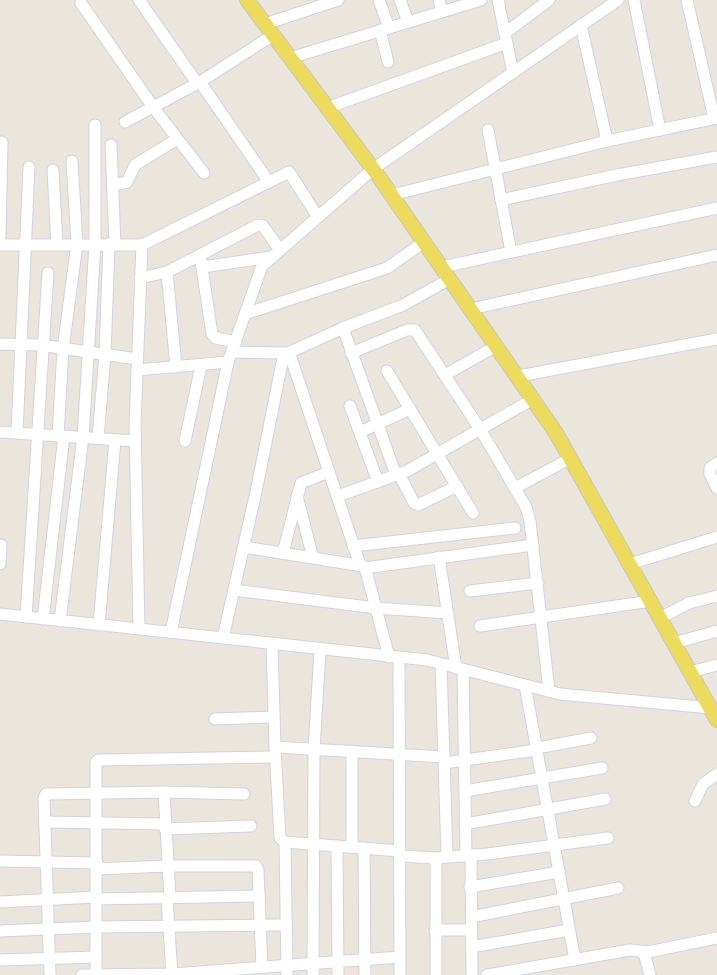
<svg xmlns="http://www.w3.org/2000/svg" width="717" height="975" font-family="'Fira Sans',sans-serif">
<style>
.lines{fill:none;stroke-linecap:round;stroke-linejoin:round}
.minor-casing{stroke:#d1d2e2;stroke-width:13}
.major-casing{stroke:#c7c7c7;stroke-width:16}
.minor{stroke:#fff;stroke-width:11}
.major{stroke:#eddb5e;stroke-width:14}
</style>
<rect width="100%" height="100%" fill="#ebe6db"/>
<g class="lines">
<defs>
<g id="minor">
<polyline points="139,0 197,83"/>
<polyline points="379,0 389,28"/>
<polyline points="400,0 408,22"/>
<polyline points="439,0 442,12"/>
<polyline points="498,0 513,73"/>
<polyline points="634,0 660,130"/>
<polyline points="687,0 714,118"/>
<polyline points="81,3 153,107 204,173"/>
<polyline points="265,24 338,0"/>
<polyline points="581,25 607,141"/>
<polyline points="380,30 388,62"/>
<polyline points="505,33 549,0"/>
<polyline points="290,58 481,0"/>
<polyline points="200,82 269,182"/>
<polyline points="327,108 507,43"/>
<polyline points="125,122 200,82 273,35"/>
<polyline points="488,130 511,252"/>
<polyline points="111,145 115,245"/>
<polyline points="53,170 57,244"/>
<polyline points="113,185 127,182 135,165 177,139"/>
<polyline points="392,195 607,141 717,118"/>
<polyline points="501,200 617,175 717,157"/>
<polyline points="0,237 2,142"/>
<polyline points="0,245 142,245"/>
<polyline points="200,255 212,334 216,338 236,342"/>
<polyline points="202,267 271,257"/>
<polyline points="442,267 717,208"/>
<polyline points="167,272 176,367"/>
<polyline points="140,278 167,272 258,225 263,226 280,250"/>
<polyline points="471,309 717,255"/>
<polyline points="245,314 387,268 424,242"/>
<polyline points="343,328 396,475"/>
<polyline points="0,344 40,345 137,359"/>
<polyline points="232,352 286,353 290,355 360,565"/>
<polyline points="288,353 343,328 403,305 450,279"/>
<polyline points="351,353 407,330 415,330 480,429 526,507 530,521 549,691"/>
<polyline points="137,370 228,362 262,266 318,217"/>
<polyline points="387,371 473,513"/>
<polyline points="445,375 496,346"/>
<polyline points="519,376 717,339"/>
<polyline points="350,406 378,482"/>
<polyline points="0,432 135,441"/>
<polyline points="360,432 410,409"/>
<polyline points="17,433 29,167"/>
<polyline points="58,436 63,349 77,244 72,161"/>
<polyline points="98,438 105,355 109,244"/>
<polyline points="185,441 201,366"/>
<polyline points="717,463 710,468 710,474 717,488"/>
<polyline points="399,474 414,503 418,505 457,486"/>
<polyline points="515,488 571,458"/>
<polyline points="297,496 313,558"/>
<polyline points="338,496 407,471 533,399"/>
<polyline points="353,546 515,528"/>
<polyline points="244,547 363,566 366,571 389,657"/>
<polyline points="283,553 301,483 329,472"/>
<polyline points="439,557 456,668"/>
<polyline points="0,564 1,545"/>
<polyline points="630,564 717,537"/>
<polyline points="365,568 533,545"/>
<polyline points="234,590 376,608 448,613"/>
<polyline points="470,591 538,583"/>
<polyline points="0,614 427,660 560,694 711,708"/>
<polyline points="26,617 48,273"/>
<polyline points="660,618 689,603 717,596"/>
<polyline points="43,619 64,436"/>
<polyline points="60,621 83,437 95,245 95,125"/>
<polyline points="99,625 115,440"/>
<polyline points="480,626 651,601"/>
<polyline points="139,628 135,425 142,245 289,172 318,217 373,169 618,0"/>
<polyline points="171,632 228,362"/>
<polyline points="223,638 257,487 284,353"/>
<polyline points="674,643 717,631"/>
<polyline points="272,644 275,747 280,838 285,842 400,851"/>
<polyline points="399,658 400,975"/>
<polyline points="441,664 447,856"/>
<polyline points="463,670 466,856"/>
<polyline points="690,672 717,665"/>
<polyline points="525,685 575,960"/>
<polyline points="215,719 274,717"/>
<polyline points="275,747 444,757"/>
<polyline points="537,748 591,738"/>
<polyline points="352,751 352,847"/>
<polyline points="444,763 537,750"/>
<polyline points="465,791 602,768"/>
<polyline points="164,792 170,898"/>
<polyline points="695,801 703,784 717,774"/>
<polyline points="45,822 165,824"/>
<polyline points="465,824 605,799"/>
<polyline points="165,829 251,826"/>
<polyline points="285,842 287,975"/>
<polyline points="337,846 338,975"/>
<polyline points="364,848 365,975"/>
<polyline points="471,855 472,975"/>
<polyline points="400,856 436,858"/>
<polyline points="0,861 97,863"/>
<polyline points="96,869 167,866 256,866 258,870 262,968"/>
<polyline points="470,887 559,872"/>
<polyline points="167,898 172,975"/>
<polyline points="96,899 259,896"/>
<polyline points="0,902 96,897"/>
<polyline points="471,917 618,888"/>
<polyline points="435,930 471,930"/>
<polyline points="0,931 96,927 286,925"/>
<polyline points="471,947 569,930"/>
<polyline points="644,953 650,975"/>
<polyline points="0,960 96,957"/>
<polyline points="50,975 44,798 46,794 164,792 244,794"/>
<polyline points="82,975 172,974 400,957"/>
<polyline points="96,975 96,762 98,760 275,757"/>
<polyline points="313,975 314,749 320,650"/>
<polyline points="436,975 436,858 487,854 608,838"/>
<polyline points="487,975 630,950 648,952 717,938"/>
</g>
<polyline id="major" points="247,0 379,177 556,433 717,720"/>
</defs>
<use href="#minor" class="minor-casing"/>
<use href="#major" class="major-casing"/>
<use href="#minor" class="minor"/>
<use href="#major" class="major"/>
</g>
</svg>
